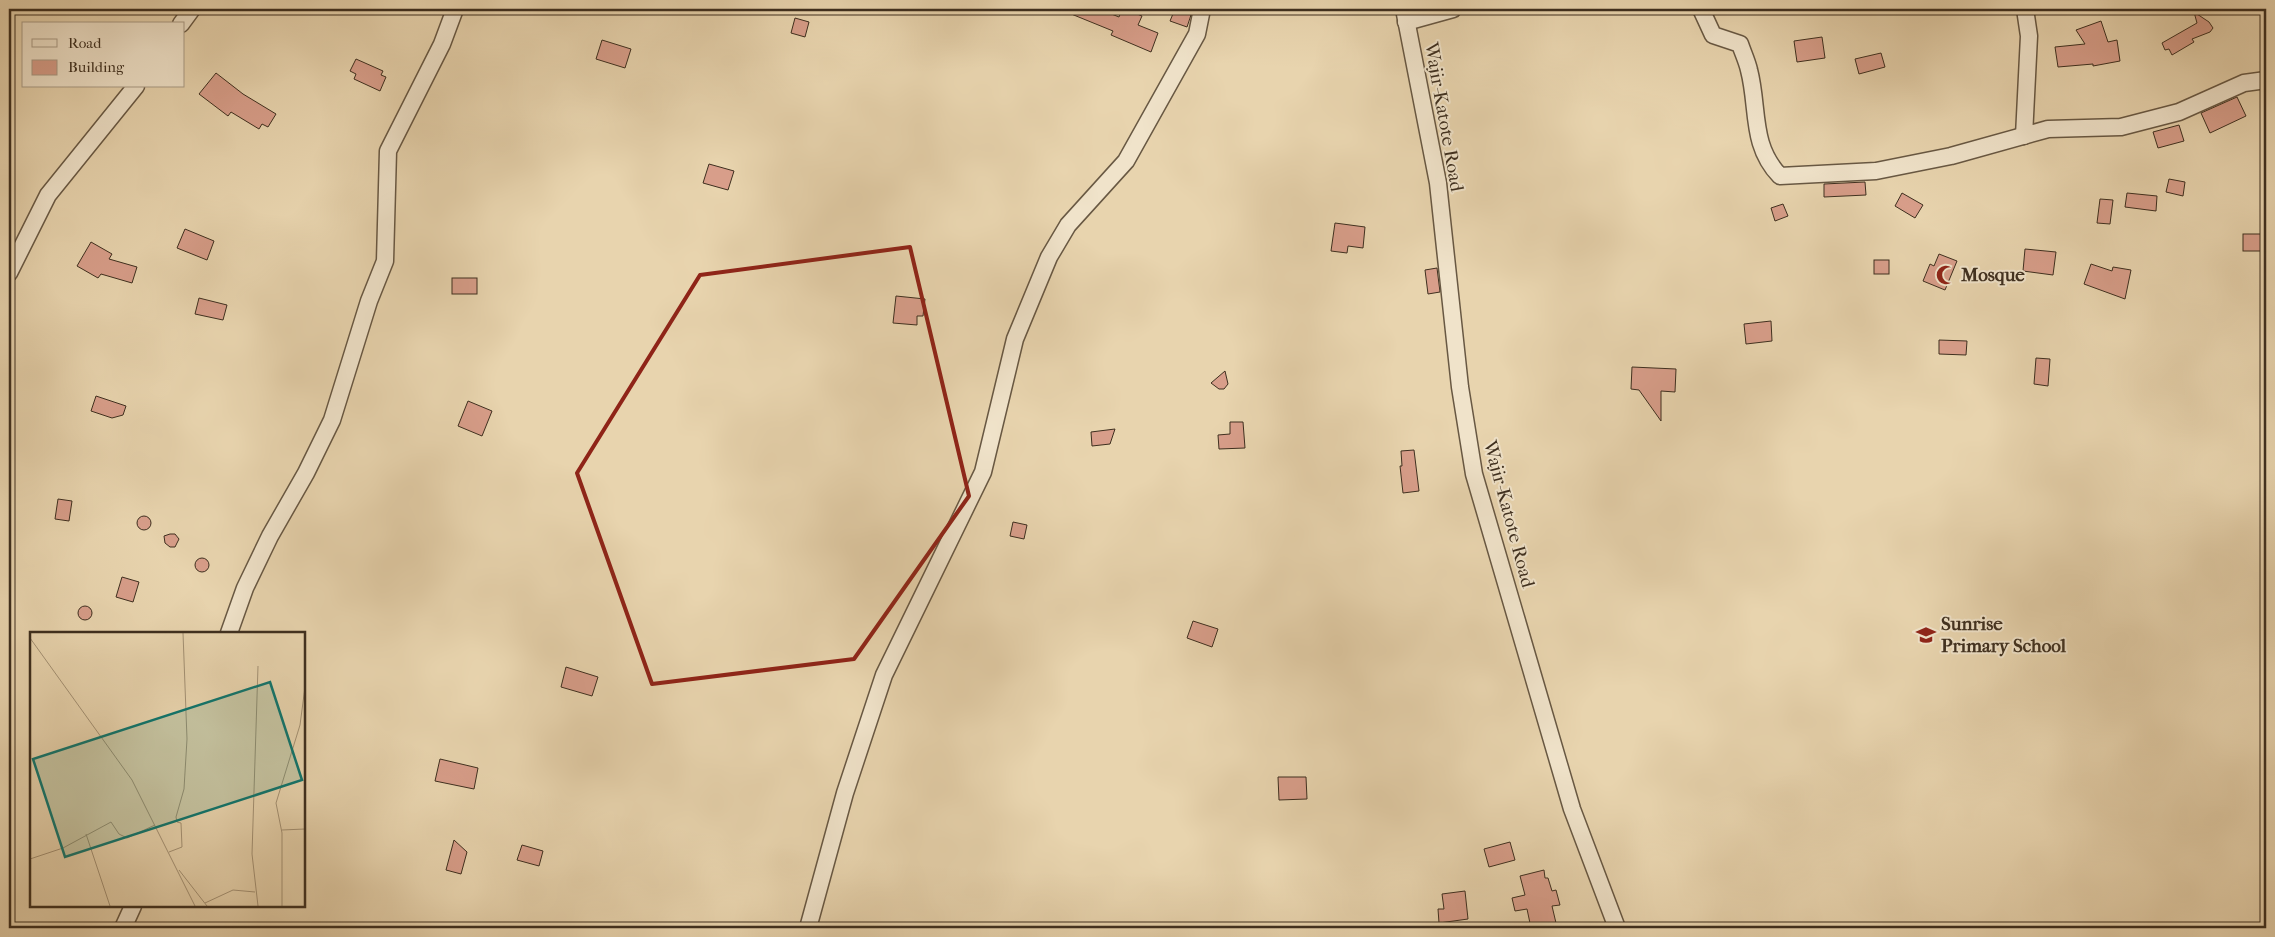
<svg xmlns="http://www.w3.org/2000/svg" width="2275" height="937" font-family="'IM FELL French Canon',serif">
<style>
.building{fill:#d89e8a;stroke:#3e2f1f}
.lines{fill:none;stroke-linecap:round;stroke-linejoin:round}
.minor-casing{stroke:#685843;stroke-width:19}
.minor{stroke:#f0e3ca;stroke-width:16}
.marked{fill:none;stroke:#8f2418;stroke-width:4;stroke-linejoin:round}
.labels{text-anchor:middle;dominant-baseline:central;stroke-width:4;stroke-linejoin:round;paint-order:stroke}
.street-label{font-size:19px;fill:#3e2f1f;stroke:#f0e3ca}
.poi-label{font-size:19px;font-weight:bold;fill:#3e2f1f;stroke:#f0e3ca;text-anchor:start}
.inset-road{fill:none;stroke:#a49275;stroke-width:1}
.view{fill:#0f766e;fill-opacity:0.15;stroke:#0f766e;stroke-width:2.5}
.inset-edge{fill:none;stroke:#3e2f1f;stroke-width:2.5}
</style>
<rect width="100%" height="100%" fill="#e8d4ae"/>
<filter id="stains"><feTurbulence type="fractalNoise" baseFrequency=".004" numOctaves="4"/><feColorMatrix values="0 0 0 0 .2 0 0 0 0 .09 0 0 0 0 .02 0 0 0 .5 -.17"/></filter>
<radialGradient id="worn" r=".72"><stop offset=".6" stop-color="#630" stop-opacity="0"/><stop offset="1" stop-color="#630" stop-opacity=".3"/></radialGradient>
<g class="building">
<polygon points="1059,9 1099,9 1119,17 1122,9 1125,9 1142,16 1138,25 1158,33 1151,52 1111,35 1113,31"/>
<polygon points="1175,9 1191,15 1187,27 1170,21"/>
<polygon points="2194,12 2209,22 2213,28 2210,32 2192,39 2194,42 2172,55 2169,49 2165,50 2162,43 2197,23"/>
<polygon points="795,18 809,22 805,37 791,33"/>
<polygon points="2101,21 2108,42 2117,40 2120,61 2093,66 2093,64 2058,67 2055,47 2085,44 2076,30"/>
<polygon points="1822,37 1825,58 1797,62 1794,41"/>
<polygon points="602,40 631,49 625,68 596,59"/>
<polygon points="1881,53 1885,67 1859,74 1855,59"/>
<polygon points="356,59 383,71 381,75 386,77 380,91 354,79 356,74 350,71"/>
<polygon points="216,73 243,94 276,114 268,127 262,124 259,129 231,112 228,116 199,94"/>
<polygon points="2237,97 2246,116 2210,133 2201,113"/>
<polygon points="2179,125 2184,141 2158,148 2153,132"/>
<polygon points="709,164 734,171 728,190 703,183"/>
<polygon points="2169,179 2185,182 2183,196 2166,192"/>
<polygon points="1865,182 1866,195 1824,197 1824,184"/>
<polygon points="1902,193 1923,205 1915,218 1895,206"/>
<polygon points="2127,193 2157,196 2156,211 2125,207"/>
<polygon points="2100,199 2113,200 2110,224 2097,223"/>
<polygon points="1783,204 1788,216 1775,221 1771,208"/>
<polygon points="1335,223 1365,227 1363,248 1348,246 1347,253 1331,251"/>
<polygon points="185,229 214,241 207,260 177,248"/>
<rect x="2243" y="234" width="23" height="17"/>
<polygon points="91,242 112,254 109,259 137,267 132,283 101,274 98,278 77,266"/>
<polygon points="2025,249 2056,252 2053,275 2023,271"/>
<polygon points="1939,254 1957,261 1945,290 1923,281 1930,264 1934,266"/>
<rect x="1874" y="260" width="15" height="14"/>
<polygon points="2091,264 2112,271 2113,267 2131,270 2125,299 2084,284"/>
<polygon points="1437,268 1440,292 1428,294 1425,270"/>
<rect x="452" y="278" width="25" height="16"/>
<polygon points="896,296 925,299 923,316 917,316 917,325 893,323"/>
<polygon points="199,298 227,305 223,320 195,314"/>
<polygon points="1771,321 1772,341 1746,344 1744,324"/>
<polygon points="1939,340 1967,341 1966,355 1939,354"/>
<polygon points="2036,358 2050,359 2048,386 2034,384"/>
<polygon points="1632,367 1676,369 1675,392 1661,391 1661,421 1639,390 1631,389"/>
<polygon points="1225,371 1228,384 1224,389 1219,389 1211,383"/>
<polygon points="96,396 126,406 123,415 112,418 91,411"/>
<polygon points="468,401 492,411 482,436 458,426"/>
<polygon points="1230,422 1243,422 1245,448 1219,449 1218,435 1230,434"/>
<polygon points="1115,429 1110,444 1092,446 1091,432"/>
<polygon points="1414,450 1419,491 1403,493 1400,466 1402,466 1401,451"/>
<polygon points="58,499 72,501 69,521 55,519"/>
<circle cx="144" cy="523" r="7"/>
<polygon points="1013,522 1027,525 1024,539 1010,536"/>
<polygon points="170,534 175,534 179,539 175,547 170,547 165,543 164,536"/>
<circle cx="202" cy="565" r="7"/>
<polygon points="122,577 139,582 133,602 116,597"/>
<circle cx="85" cy="613" r="7"/>
<polygon points="1193,621 1218,629 1212,647 1187,638"/>
<polygon points="566,667 598,677 592,696 561,687"/>
<polygon points="440,759 478,768 474,789 435,781"/>
<polygon points="1278,777 1306,777 1307,799 1279,800"/>
<polygon points="454,840 467,852 461,874 446,870"/>
<polygon points="1510,842 1515,860 1489,867 1484,849"/>
<polygon points="522,845 543,851 539,866 517,860"/>
<polygon points="1544,870 1545,878 1548,878 1552,891 1556,890 1560,905 1552,906 1556,923 1531,928 1527,909 1515,911 1512,898 1525,895 1520,876"/>
<polygon points="1465,891 1468,919 1439,923 1438,909 1444,909 1442,894"/>
</g>
<g class="lines">
<defs>
<g id="minor">
<polyline points="1404,9 1438,183 1460,387 1474,474 1572,809 1617,928"/>
<path d="M1701,9L1713,35L1740,44C1743,53 1747,61 1749,70C1759,108 1750,145 1780,176L1876,171L1951,156L2048,129L2121,127L2179,112L2244,83L2266,80"/>
<polyline points="1406,22 1453,9"/>
<polyline points="181,24 192,9"/>
<polyline points="2024,136 2029,36 2025,9"/>
<polyline points="9,273 48,195 136,86"/>
<polyline points="229,633 245,588 270,536 306,473 332,420 369,301 385,261 388,151 442,44 455,9"/>
<polyline points="123,928 133,906"/>
<polyline points="808,928 845,793 884,675 983,472 1015,339 1049,257 1068,225 1126,161 1197,34 1202,9"/>
</g>
</defs>
<use href="#minor" class="minor-casing"/>
<use href="#minor" class="minor"/>
</g>
<path class="marked" d="M910,247L969,496L854,659L652,684L577,473L700,275Z"/>
<defs>
<symbol id="mosque-bare" viewBox="-9 -9 18 18"><path d="M3.5-4.9A6 6 0 1 0 3.5 4.9A5 5 0 1 1 3.5-4.9Z" fill="#8f2418" stroke="#f0e3ca" stroke-width="2.5" paint-order="stroke"/></symbol>
<symbol id="school-bare" viewBox="-9 -9 18 18"><path d="M0-5L7-2L0 1L-7-2ZM-4 1L0 2.5L4 1V4Q0 6-4 4Z" fill="#8f2418" stroke="#f0e3ca" stroke-width="2.5" paint-order="stroke"/></symbol>
</defs>
<g fill-rule="evenodd">
<use href="#mosque-bare" x="1932" y="261" width="28" height="28"/>
<use href="#school-bare" x="1912" y="621" width="28" height="28"/>
</g>
<g class="labels">
<g class="street-label">
<text transform="translate(1444 117) rotate(80)">Wajir-Katote Road</text>
<text transform="translate(1509 514) rotate(75)">Wajir-Katote Road</text>
</g>
<g class="poi-label">
<text x="1961" y="275">Mosque</text>
<text x="1941" y="624">Sunrise<tspan x="1941" dy="22">Primary School</tspan></text>
</g>
</g>
<g transform="translate(30 632)">
<rect width="275" height="275" fill="#e8d4ae"/>
<path class="inset-road" d="M0,6L102,148L165,274M228,34L222,222L228,274M252,198L275,197M56,202L80,274M139,220L152,215L151,191L147,190L146,185L154,157L157,107L153,1M0,227L33,216L81,190L89,202L97,206L125,193M149,238L177,274M175,271L203,258L225,260M252,274V201L246,171L270,93L275,55"/>
<path class="view" d="M240,50L272,148L35,225L3,127Z"/>
<rect width="275" height="275" class="inset-edge"/>
</g>
<rect width="2275" height="937" fill="none" stroke="#e8d4ae" stroke-width="30"/>
<rect x="10" y="10" width="2255" height="917" fill="none" stroke="#3e2f1f" stroke-width="2.5"/>
<rect x="15" y="15" width="2245" height="907" fill="none" stroke="#3e2f1f"/>
<rect x="22" y="22" width="162" height="65" fill="#f0e3ca" stroke="#a99b86"/>
<rect x="32" y="39" width="25" height="8" fill="#f0e3ca" stroke="#a99b86"/>
<text x="68" y="48" font-size="15" fill="#3e2f1f">Road</text>
<rect x="32" y="60" width="25" height="15" fill="#d89e8a" stroke="#a99b86"/>
<text x="68" y="72" font-size="15" fill="#3e2f1f">Building</text>
<rect width="100%" height="100%" filter="url(#stains)"/>
<rect width="100%" height="100%" fill="url(#worn)"/>
</svg>
